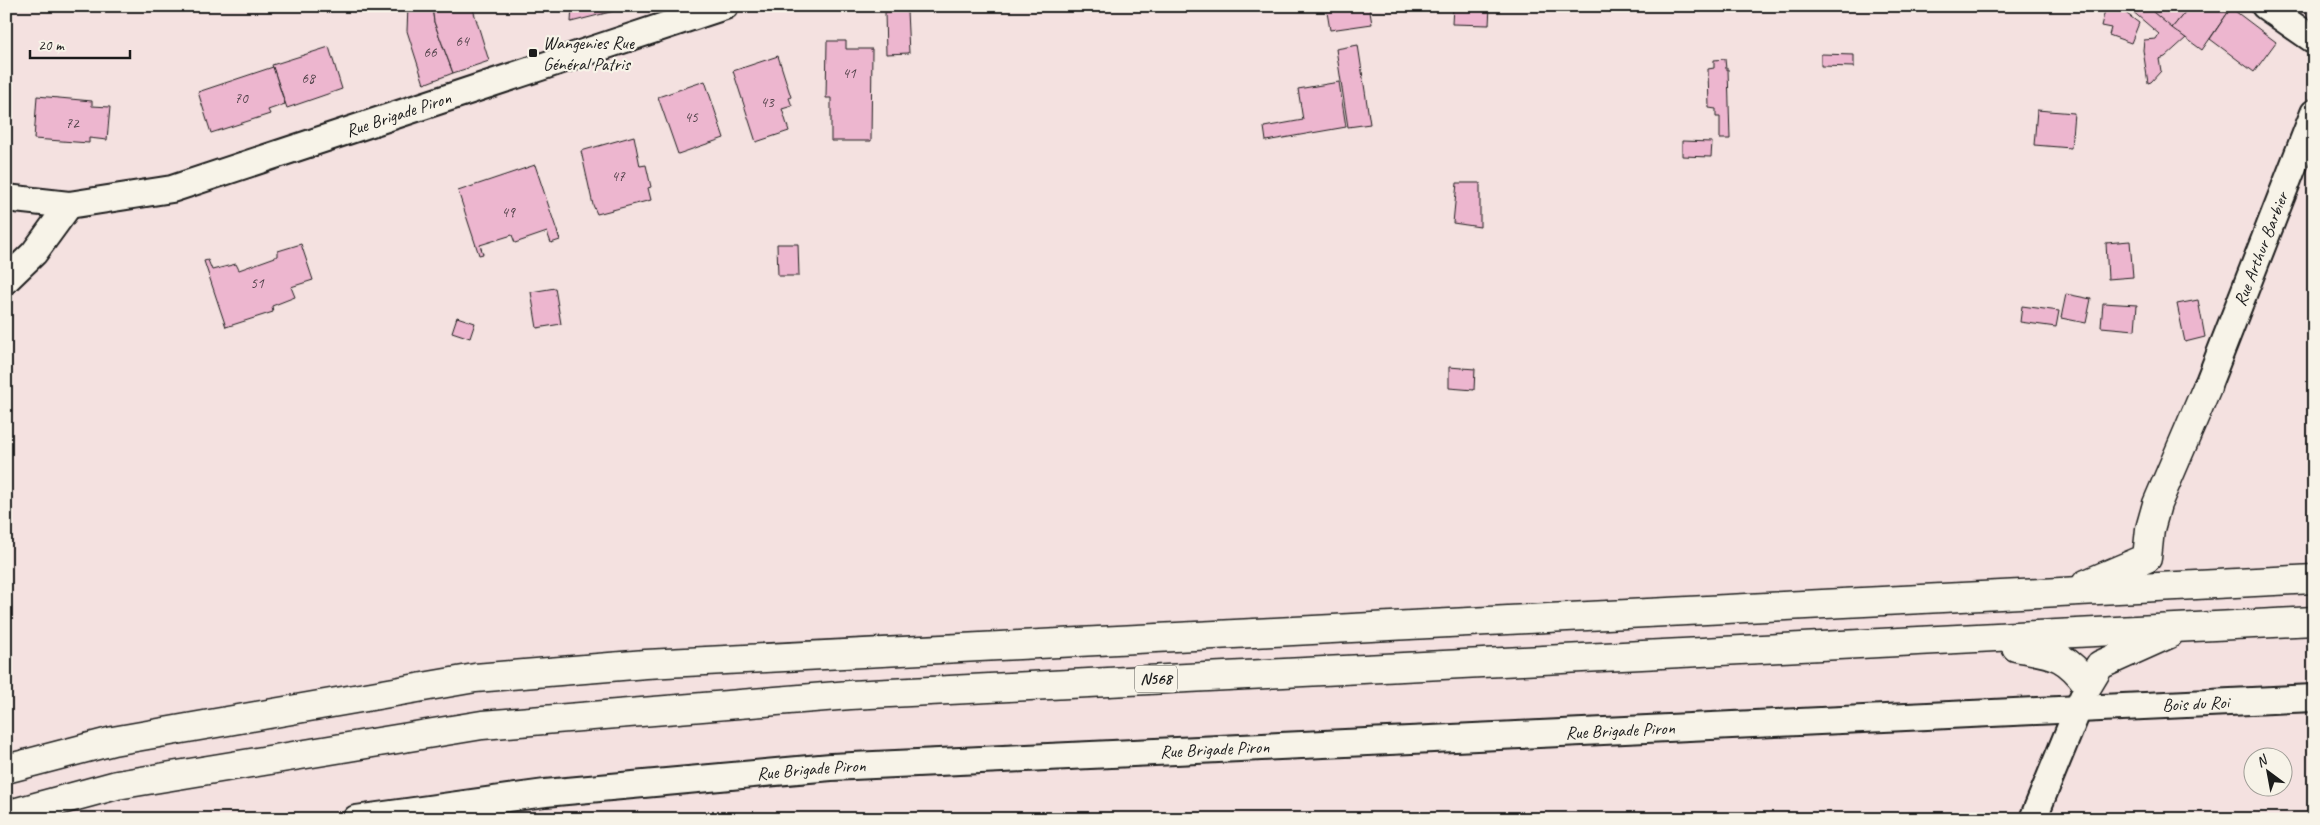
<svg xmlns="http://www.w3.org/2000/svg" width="2320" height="825" font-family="Caveat,sans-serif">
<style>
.building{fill:#edb6cf;stroke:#1c1c1c}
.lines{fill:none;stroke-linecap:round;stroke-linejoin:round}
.minor-casing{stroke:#1c1c1c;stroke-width:30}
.trunk-casing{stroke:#1c1c1c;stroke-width:31}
.minor{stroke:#f7f3e8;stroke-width:26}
.trunk{stroke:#f7f3e8;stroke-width:28}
.poi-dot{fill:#1c1c1c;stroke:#f7f3e8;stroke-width:2}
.labels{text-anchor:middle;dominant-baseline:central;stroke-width:4.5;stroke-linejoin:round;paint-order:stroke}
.number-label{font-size:15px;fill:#504249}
.shield{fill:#f7f3e8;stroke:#5e5c59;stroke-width:1}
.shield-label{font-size:16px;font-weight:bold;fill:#1c1c1c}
.poi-label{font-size:18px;fill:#1c1c1c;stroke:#f7f3e8;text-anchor:start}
.street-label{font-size:18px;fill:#1c1c1c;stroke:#f7f3e8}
</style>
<rect width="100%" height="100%" fill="#f4e1e0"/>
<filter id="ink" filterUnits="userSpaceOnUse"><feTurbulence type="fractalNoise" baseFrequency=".02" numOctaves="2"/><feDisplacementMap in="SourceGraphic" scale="10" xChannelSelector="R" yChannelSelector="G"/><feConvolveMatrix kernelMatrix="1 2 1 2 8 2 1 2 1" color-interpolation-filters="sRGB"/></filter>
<g filter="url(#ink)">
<g class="building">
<polygon points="408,6 432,6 434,22 453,73 424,84 407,31"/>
<polygon points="432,6 472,6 489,61 453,73 434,22"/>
<polygon points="572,6 615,6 614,11 571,22"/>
<polygon points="1326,6 1369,6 1372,24 1330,30"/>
<polygon points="1453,6 1490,6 1489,25 1452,24"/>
<polygon points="2106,6 2124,6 2123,11 2139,23 2131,43 2109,35 2111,28 2101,26"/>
<polygon points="2133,6 2146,6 2186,38 2165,57 2159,59 2161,71 2151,82 2148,83 2143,50 2144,40 2156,39 2159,34 2131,10"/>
<polygon points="2157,6 2190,6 2172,28 2153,12"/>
<polygon points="2190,6 2231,8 2202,50 2172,28"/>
<polygon points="2231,8 2276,42 2254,72 2210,39"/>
<polygon points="907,11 909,53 886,54 885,12"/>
<polygon points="827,41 846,41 846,49 872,49 871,141 831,141 831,98 826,98"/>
<polygon points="1358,45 1370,124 1348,127 1336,49"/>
<polygon points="329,47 342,89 287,108 272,65"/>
<polygon points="1821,54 1854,55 1854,67 1821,66"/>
<polygon points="778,56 791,97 789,98 792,106 782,109 789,131 756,142 733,71"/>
<polygon points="1725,59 1726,69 1728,69 1730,139 1720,139 1720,117 1716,117 1716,109 1709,108 1708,69 1714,68 1714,60"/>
<polygon points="273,67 285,104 268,110 270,114 211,133 198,92"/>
<polygon points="705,81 724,138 678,154 658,97"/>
<polygon points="1339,82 1346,127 1266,141 1264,127 1303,120 1298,89"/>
<polygon points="37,96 92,101 92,106 110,107 107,140 89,138 89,143 34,139"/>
<polygon points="2037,110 2074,113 2071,148 2034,145"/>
<polygon points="634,136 640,166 646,165 651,187 648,188 651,200 597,214 593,205 581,151"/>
<polygon points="1682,141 1712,142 1711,157 1682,156"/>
<polygon points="535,165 560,240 551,243 547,232 515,243 512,235 480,245 483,254 479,255 458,191"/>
<polygon points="1457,183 1480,183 1480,227 1453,223"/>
<polygon points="2130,241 2133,277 2108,279 2106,243"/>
<polygon points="301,244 313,280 291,287 295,297 272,306 273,312 226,327 204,261 208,260 212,270 236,264 239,270 278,256 278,251"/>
<polygon points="777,244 798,244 799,276 778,276"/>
<polygon points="555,288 561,324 537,328 531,292"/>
<polygon points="2066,294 2091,299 2086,323 2061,318"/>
<polygon points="2198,300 2205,337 2185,342 2177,304"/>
<polygon points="2103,303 2137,305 2135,330 2101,327"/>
<polygon points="2022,306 2059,311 2056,327 2020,322"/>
<polygon points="457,317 475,323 470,338 452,332"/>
<polygon points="1449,367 1475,369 1474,390 1449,388"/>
</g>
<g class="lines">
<defs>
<g id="minor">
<polyline points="2265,6 2314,40"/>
<path id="s1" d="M6,198L69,205L172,189L725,6"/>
<polyline points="6,280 34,253 69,205"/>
<path id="s2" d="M2207,387L2314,113"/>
<path id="s3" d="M356,819L545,793L831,767L2314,698"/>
<polyline points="2033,819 2083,697"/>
</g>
<g id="trunk">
<polyline points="2086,584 2147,558 2150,529 2157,504 2207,387"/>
<path d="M2016,647C2052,654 2065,653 2088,685L2100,665L2169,634"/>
<polyline points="6,769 113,741 475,678 646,664 2314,579"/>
<polyline points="6,815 117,785 482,725 850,695 2314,621"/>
</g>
</defs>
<use href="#minor" class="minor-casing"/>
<use href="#trunk" class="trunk-casing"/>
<use href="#minor" class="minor"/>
<use href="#trunk" class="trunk"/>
</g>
</g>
<rect class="poi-dot" x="528" y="48" width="10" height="10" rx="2.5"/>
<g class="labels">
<g class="number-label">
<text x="462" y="41">64</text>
<text x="430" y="52">66</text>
<text x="849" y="73">41</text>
<text x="308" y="78">68</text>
<text x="241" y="98">70</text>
<text x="767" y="102">43</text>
<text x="691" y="117">45</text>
<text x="72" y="123">72</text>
<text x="618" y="176">47</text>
<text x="508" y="212">49</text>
<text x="257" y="283">51</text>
</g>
<rect class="shield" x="1135" y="665.5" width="42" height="27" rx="4"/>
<g class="shield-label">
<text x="1156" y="679">N568</text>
</g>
<g class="poi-label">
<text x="543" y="43">Wangenies Rue<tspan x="543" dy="21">Général Patris</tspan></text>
</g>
<g class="street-label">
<text stroke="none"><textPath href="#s1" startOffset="406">Rue Brigade Piron</textPath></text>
<text stroke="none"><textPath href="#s2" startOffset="148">Rue Arthur Barbier</textPath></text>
<text stroke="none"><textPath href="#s3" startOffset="1844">Bois du Roi</textPath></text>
<text stroke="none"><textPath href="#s3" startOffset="1268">Rue Brigade Piron</textPath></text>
<text stroke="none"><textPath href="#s3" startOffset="862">Rue Brigade Piron</textPath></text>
<text stroke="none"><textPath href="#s3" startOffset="458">Rue Brigade Piron</textPath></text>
</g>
</g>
<rect width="2320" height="825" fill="none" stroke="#f7f3e8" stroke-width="25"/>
<rect x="12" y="12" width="2295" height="800" fill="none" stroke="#1c1c1c" stroke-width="2" filter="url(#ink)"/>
<g transform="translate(2268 772) rotate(328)"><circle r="24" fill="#f7f3e8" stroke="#9f9d96"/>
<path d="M0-4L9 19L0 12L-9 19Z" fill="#1c1c1c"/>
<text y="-8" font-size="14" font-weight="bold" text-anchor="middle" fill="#1c1c1c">N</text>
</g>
<path d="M30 50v8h100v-8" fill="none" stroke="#1c1c1c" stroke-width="2.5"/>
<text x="38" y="50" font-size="15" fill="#1c1c1c" stroke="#f7f3e8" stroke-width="4" paint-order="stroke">20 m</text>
</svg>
